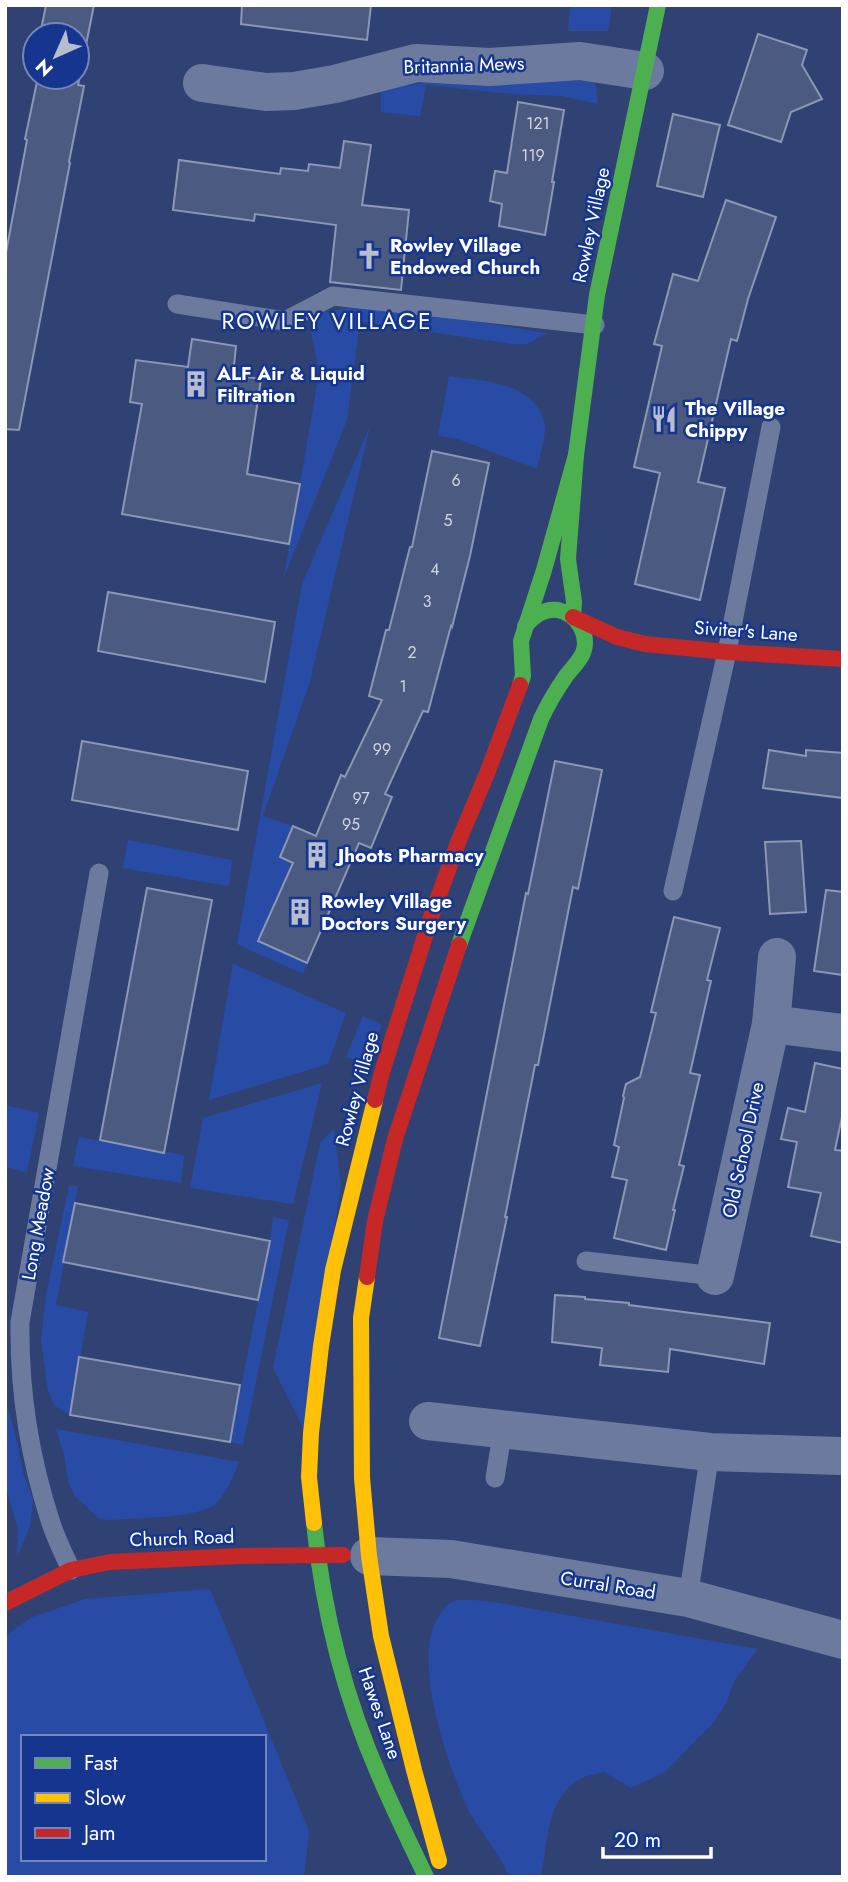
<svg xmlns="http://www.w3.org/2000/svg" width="848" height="1882" font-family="Jost,sans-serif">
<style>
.green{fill:#284ca5;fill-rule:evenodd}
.building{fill:#4b5a81;stroke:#8c97b4;stroke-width:2}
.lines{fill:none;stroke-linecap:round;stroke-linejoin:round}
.lane{stroke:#6c7a9e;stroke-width:19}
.street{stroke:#6c7a9e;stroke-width:38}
.fast{stroke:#4caf50;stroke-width:16}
.slow{stroke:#ffc107;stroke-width:16}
.jam{stroke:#c62828;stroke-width:16}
.labels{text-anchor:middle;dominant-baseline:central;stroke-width:5;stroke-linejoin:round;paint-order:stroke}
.number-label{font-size:16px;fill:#d2d6e0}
.street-label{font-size:19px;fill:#fff;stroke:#15358e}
.poi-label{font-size:19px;font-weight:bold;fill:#fff;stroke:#15358e;text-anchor:start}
.quarter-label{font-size:23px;letter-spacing:2px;fill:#fff;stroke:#15358e}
</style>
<rect width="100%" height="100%" fill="#304273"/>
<g class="green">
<polygon points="570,5 612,5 608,31 568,31"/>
<polygon points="516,79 595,81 598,104 562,96 512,94 426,85 420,116 381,112 381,88 425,83 482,84"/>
<polygon points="384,307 547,333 527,344 514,344 360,322 347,420 284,577 319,373 308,315 348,308"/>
<path d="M449,376C482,381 538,382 545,426C546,436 539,458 537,469L458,439L438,436Z"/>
<polygon points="370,426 310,681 263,816 293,826 280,857 293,863 258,941 307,963 303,974 237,944 302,584"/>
<polygon points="128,840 232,860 229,886 123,868"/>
<polygon points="233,964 346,1013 328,1064 209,1100"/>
<polygon points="363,1016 382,1025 362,1063 346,1057"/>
<polygon points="322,1083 293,1204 190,1188 203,1118"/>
<polygon points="5,1105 39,1113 27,1172 5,1167"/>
<polygon points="334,1129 341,1185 304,1429 273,1368 320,1143"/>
<polygon points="79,1137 184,1155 181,1183 73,1166"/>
<polygon points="69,1186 78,1186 56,1305 88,1312 70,1415 55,1406 48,1391 41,1341 46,1295"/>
<polygon points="273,1217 289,1220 243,1445 230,1442 270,1241"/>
<polygon points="5,1397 17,1441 23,1473 33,1499 30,1526 17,1557 18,1529 5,1485"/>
<path d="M56,1429L239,1462C233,1477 226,1495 214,1505C198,1518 132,1518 110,1520L99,1519L75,1496L68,1481L64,1455Z"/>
<path d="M210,1589L309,1831L304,1877H5V1636L30,1618L85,1599ZM23,1737H264V1859H23Z"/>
<path d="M474,1600L500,1603L758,1649L734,1681L727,1701L714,1722L665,1772L631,1788L604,1772C597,1774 588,1775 582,1778C546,1796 548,1842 541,1877H509C500,1853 482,1835 470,1813C449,1770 408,1654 441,1613C443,1609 448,1603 452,1602C458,1599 468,1600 474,1600Z"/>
</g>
<g class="building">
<polygon points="46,5 94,5 78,85 84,86 69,162 70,163 19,430 5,429 5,258 27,140 25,139 38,77 77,77 77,35 40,35"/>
<polygon points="242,5 371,5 367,40 241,24"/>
<polygon points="758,34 807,50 802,65 822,99 791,112 781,142 728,125"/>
<polygon points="518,102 564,110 552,182 554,182 545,235 499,226 502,204 490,201 495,171 507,173"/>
<polygon points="673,114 720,125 703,197 657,186"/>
<polygon points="344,141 371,145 362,205 409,210 401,290 330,282 336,225 255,214 254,221 173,210 179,160 280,174 281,168 308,171 309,164 340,168"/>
<polygon points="726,200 776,217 748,299 737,341 731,339 698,482 725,488 700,600 635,584 660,473 634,467 662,346 654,344 673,274 698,281"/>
<polygon points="192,339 236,346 233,375 261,379 247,474 300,484 289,544 122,514 142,404 130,402 136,360 188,367"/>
<polygon points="432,451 489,463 470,556 452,627 451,626 428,712 423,711 385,794 392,797 371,848 359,843 307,963 258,941 293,863 280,857 293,826 316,836 341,775 345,777 382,700 369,696 386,630 389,630 410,547 412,547"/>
<polygon points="108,592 275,622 265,682 98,651"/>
<polygon points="82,741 248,771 238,830 72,800"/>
<polygon points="769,750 806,756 806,750 843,753 843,798 763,788"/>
<polygon points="555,761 602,770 578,889 573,887 538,1065 535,1065 505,1217 507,1217 480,1346 439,1338 526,893 528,894"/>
<polygon points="801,841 806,912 770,914 765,842"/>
<polygon points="147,888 212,900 164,1153 100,1140"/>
<polygon points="826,890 843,892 843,975 814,971"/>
<polygon points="674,917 720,928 707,980 711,981 690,1073 700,1075 679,1165 684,1166 673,1210 675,1210 666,1250 614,1238 627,1180 612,1177 619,1147 614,1145 624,1098 623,1096 626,1084 640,1077 656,1013 651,1012"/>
<polygon points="815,1063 843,1069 843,1112 835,1150 843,1151 843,1243 811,1236 821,1193 788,1187 797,1142 781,1139 788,1108 805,1112"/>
<polygon points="75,1203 270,1241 258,1300 63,1262"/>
<polygon points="555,1295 585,1297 585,1299 629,1303 629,1305 770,1323 764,1364 670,1349 668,1372 600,1365 602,1348 552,1342"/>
<polygon points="79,1357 240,1385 230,1442 70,1415"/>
</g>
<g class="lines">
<g class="lane">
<polyline points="177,304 285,321 333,296 595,325"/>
<polyline points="673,891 727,652 771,427"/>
<polyline points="586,1261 715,1276"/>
<polyline points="495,1478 503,1429"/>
<path d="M71,1570C64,1554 55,1537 50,1520C29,1455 19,1391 20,1322L99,873"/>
<polyline points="688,1598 710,1452"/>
</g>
<g class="street">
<polyline points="202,83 266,92 294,91 335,84 416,63 490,67 580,61 645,71"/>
<polyline points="771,1024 777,957"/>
<polyline points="715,1276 771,1024 843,1033"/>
<polyline points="428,1421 710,1452 840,1456"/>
<polyline points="369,1556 451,1559 688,1598 843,1640"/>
</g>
<g class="fast">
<polyline points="573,617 574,602 568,559 576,455 597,295 658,5"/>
<polyline points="520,685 523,676 521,641 544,570 576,455"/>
<path d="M459,945L541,719C548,704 557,689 566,676C572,668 579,662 583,653C590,635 577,614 558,610C544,608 534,616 525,626"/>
<path d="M314,1523C323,1611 345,1699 381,1780C395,1813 411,1845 426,1877"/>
</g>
<g class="slow">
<polyline points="367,1277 361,1318 362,1478 369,1556 381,1636 414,1770 439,1861"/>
<polyline points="314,1523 309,1477 311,1433 321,1346 333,1270 375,1100"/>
</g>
<g class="jam">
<polyline points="573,617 617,637 645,644 727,652 843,659"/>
<polyline points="375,1100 382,1072 431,917 459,840 488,771 520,685"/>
<polyline points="367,1277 375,1221 395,1139 459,945"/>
<polyline points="5,1603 71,1570 110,1562 240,1556 343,1555"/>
</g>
</g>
<defs>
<symbol id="church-bare" viewBox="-9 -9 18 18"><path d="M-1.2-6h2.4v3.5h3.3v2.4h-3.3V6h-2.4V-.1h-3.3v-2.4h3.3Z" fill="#b7bdce" stroke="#15358e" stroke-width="2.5" paint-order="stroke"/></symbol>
<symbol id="building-bare" viewBox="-9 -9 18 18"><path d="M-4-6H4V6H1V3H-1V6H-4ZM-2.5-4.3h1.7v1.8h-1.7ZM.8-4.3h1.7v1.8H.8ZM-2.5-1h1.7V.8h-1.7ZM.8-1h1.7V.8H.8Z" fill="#b7bdce" stroke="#15358e" stroke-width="2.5" paint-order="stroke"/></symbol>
<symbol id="restaurant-bare" viewBox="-9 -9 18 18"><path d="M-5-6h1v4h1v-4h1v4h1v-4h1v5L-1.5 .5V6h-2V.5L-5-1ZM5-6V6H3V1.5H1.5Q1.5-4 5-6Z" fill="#b7bdce" stroke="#15358e" stroke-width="2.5" paint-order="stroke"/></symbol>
</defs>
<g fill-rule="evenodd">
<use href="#church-bare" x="350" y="237" width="38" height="38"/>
<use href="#building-bare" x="177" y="365" width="38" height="38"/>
<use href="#restaurant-bare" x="645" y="400" width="38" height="38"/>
<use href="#building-bare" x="298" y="836" width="38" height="38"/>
<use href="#building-bare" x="281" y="893" width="38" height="38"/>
</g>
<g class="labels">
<g class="number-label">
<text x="538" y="123">121</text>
<text x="533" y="155">119</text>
<text x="456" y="480">6</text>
<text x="448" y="520">5</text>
<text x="435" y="569">4</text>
<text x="427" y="601">3</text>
<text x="412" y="652">2</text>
<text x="403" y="686">1</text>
<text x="382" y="749">99</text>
<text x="361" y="798">97</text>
<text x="351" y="824">95</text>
</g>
<g class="street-label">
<text transform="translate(464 65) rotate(-2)">Britannia Mews</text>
<text transform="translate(591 225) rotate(-78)">Rowley Village</text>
<text transform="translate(746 631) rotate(4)">Siviter's Lane</text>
<text transform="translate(357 1089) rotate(-75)">Rowley Village</text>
<text transform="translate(743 1150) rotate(-78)">Old School Drive</text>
<text transform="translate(38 1224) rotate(-80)">Long Meadow</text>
<text transform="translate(182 1538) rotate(-2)">Church Road</text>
<text transform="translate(608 1585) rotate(9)">Curral Road</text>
<text transform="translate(380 1713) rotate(71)">Hawes Lane</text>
</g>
<g class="poi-label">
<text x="390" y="245">Rowley Village<tspan x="390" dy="22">Endowed Church</tspan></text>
<text x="217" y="373">ALF Air &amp; Liquid<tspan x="217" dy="22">Filtration</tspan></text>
<text x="685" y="408">The Village<tspan x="685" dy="22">Chippy</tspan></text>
<text x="338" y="855">Jhoots Pharmacy</text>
<text x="321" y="901">Rowley Village<tspan x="321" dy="22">Doctors Surgery</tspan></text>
</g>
<g class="quarter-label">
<text x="327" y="321">ROWLEY VILLAGE</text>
</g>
</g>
<rect width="848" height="1882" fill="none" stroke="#ffffff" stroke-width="14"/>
<rect x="21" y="1735" width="245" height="126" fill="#15358e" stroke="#7386bb" stroke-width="2"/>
<rect x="35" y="1758" width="35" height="10" fill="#4caf50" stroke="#7386bb" stroke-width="2"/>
<text x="84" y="1770" font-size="21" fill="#ffffff">Fast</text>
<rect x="35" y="1793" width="35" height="10" fill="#ffc107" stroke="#7386bb" stroke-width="2"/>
<text x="84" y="1805" font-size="21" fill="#ffffff">Slow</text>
<rect x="35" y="1828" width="35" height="10" fill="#c62828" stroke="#7386bb" stroke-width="2"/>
<text x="84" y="1840" font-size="21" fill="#ffffff">Jam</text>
<g transform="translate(56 56) rotate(225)"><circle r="33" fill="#15358e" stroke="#7386bb" stroke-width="2"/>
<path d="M0-5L12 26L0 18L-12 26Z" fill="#b7bdce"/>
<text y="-10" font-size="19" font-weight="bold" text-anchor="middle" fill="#ffffff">N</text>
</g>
<path d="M603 1847v10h108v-10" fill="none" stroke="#ffffff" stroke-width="3.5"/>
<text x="614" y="1847" font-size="21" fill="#ffffff" stroke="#15358e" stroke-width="5" paint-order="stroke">20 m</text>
</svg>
